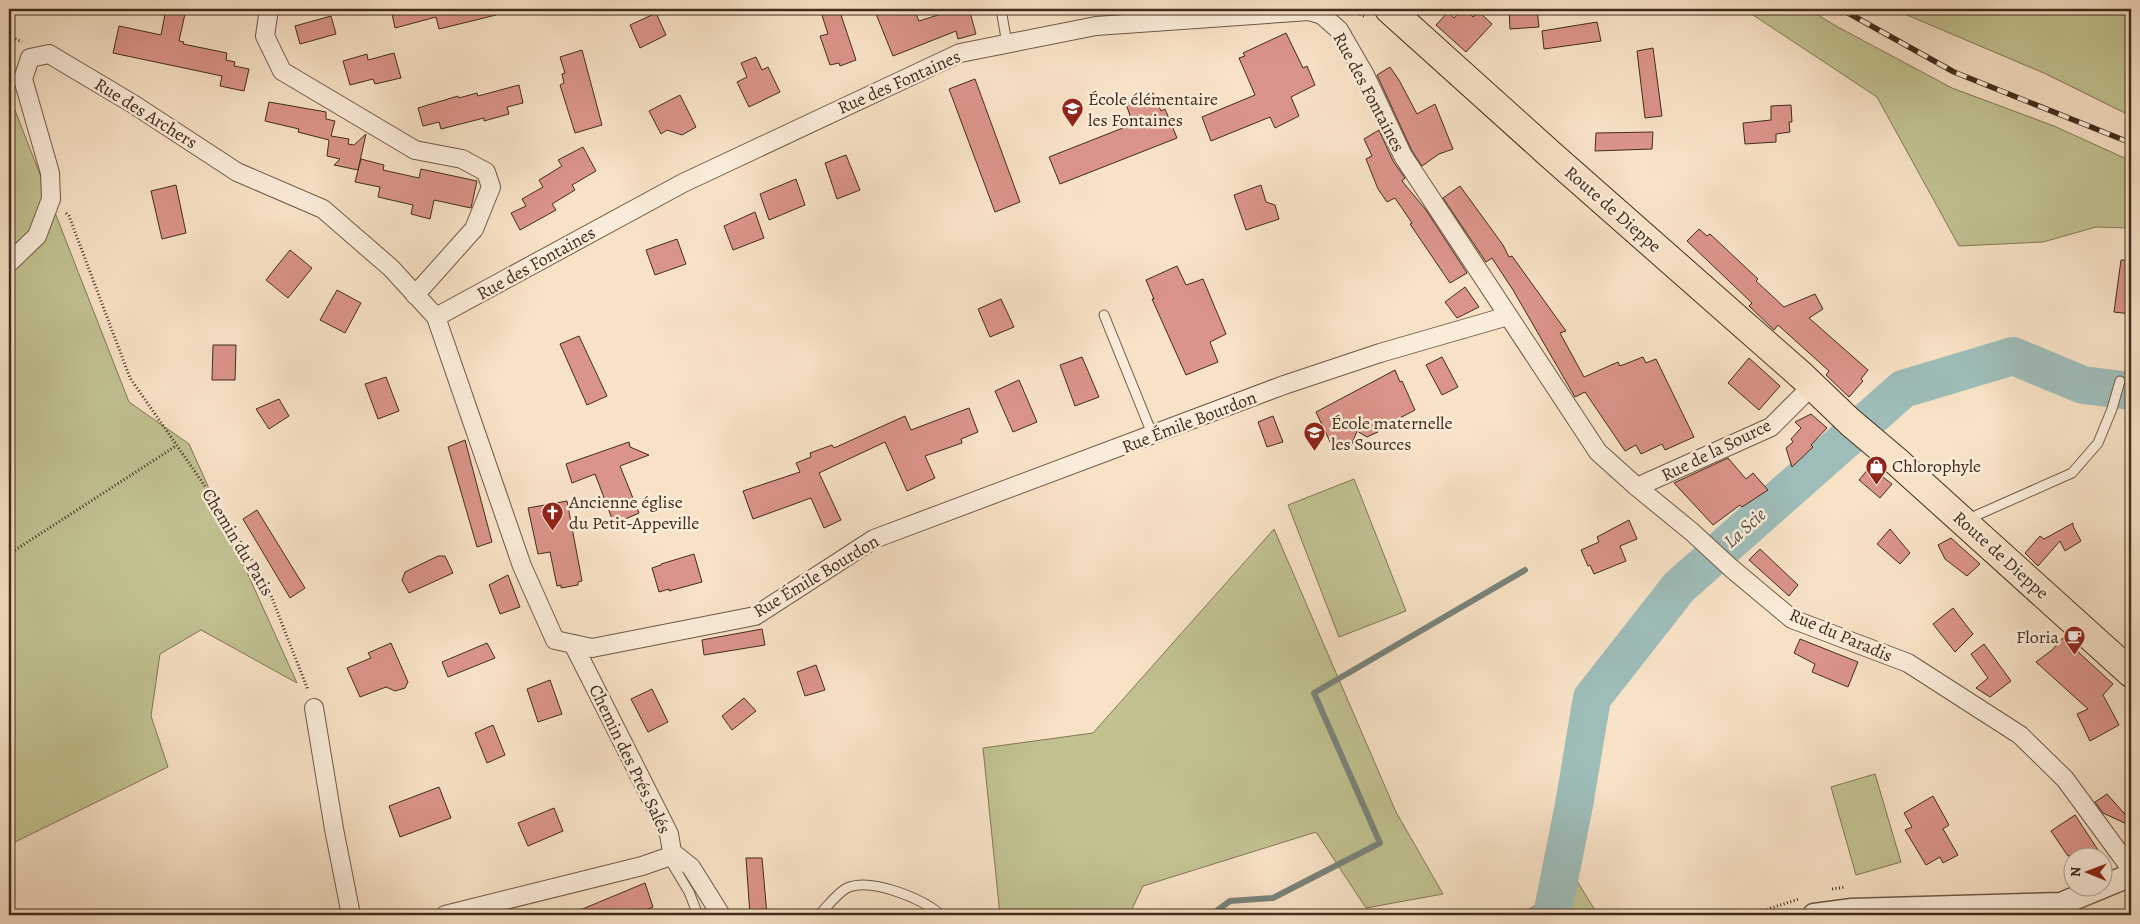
<svg xmlns="http://www.w3.org/2000/svg" width="2140" height="924" font-family="Alegreya,serif">
<style>
.green{fill:#c2c291;stroke:#827756}
.lines{fill:none;stroke-linecap:round;stroke-linejoin:round}
.stream{stroke:#79837a;stroke-width:6}
.river{stroke:#9ebdb9;stroke-width:38}
.building{fill:#db9489;stroke:#412c1c}
.service-casing{stroke:#6f5a46;stroke-width:11}
.minor-casing{stroke:#6f5a46;stroke-width:20}
.tertiary-casing{stroke:#6f5a46;stroke-width:25}
.primary-casing{stroke:#412c1c;stroke-width:30}
.path{stroke:#412c1c;stroke-width:3;stroke-dasharray:1 2.5;stroke-linecap:butt}
.service{stroke:#faecda;stroke-width:9}
.minor{stroke:#faecda;stroke-width:18}
.tertiary{stroke:#faecda;stroke-width:22}
.primary{stroke:#f8e2c6;stroke-width:28}
.rail-casing{stroke:#412c1c;stroke-width:5.5}
.rail{stroke:#faecda;stroke-width:4;stroke-dasharray:11;stroke-linecap:butt}
.labels{text-anchor:middle;dominant-baseline:central;stroke-width:5;stroke-linejoin:round;paint-order:stroke}
.street-label{font-size:18px;fill:#412c1c;stroke:#faecda}
.poi-label{font-size:18px;fill:#412c1c;stroke:#faecda;text-anchor:start}
.water-label{font-size:19px;font-style:italic;fill:#585043;stroke:#faecda}
</style>
<rect width="100%" height="100%" fill="#f8e2c6"/>
<filter id="stains"><feTurbulence type="fractalNoise" baseFrequency=".004" numOctaves="4"/><feColorMatrix values="0 0 0 0 .2 0 0 0 0 .09 0 0 0 0 .02 0 0 0 .5 -.17"/></filter>
<radialGradient id="worn" r=".72"><stop offset=".6" stop-color="#630" stop-opacity="0"/><stop offset="1" stop-color="#630" stop-opacity=".3"/></radialGradient>
<g class="green">
<polygon points="1744,9 1808,9 1836,26 1952,88 2054,126 2131,161 2131,228 2096,227 2043,242 1959,246 1877,97"/>
<polygon points="1898,9 2131,9 2131,116 2046,74 1907,15"/>
<polygon points="9,95 129,402 189,444 297,683 201,630 160,654 151,716 168,767 9,845"/>
<polygon points="1354,479 1406,611 1339,637 1288,505"/>
<polygon points="1274,529 1396,812 1443,894 1366,908 1316,832 1143,886 1129,915 1000,915 983,748 1093,733"/>
<polygon points="1875,774 1901,862 1856,875 1831,787"/>
<polygon points="1577,881 1598,915 1519,915"/>
</g>
<g class="lines">
<polyline class="stream" points="1211,915 1230,901 1273,898 1380,843 1314,693 1525,570"/>
<polyline class="river" points="1552,915 1574,805 1592,698 1679,587 1903,389 2013,356 2083,385 2131,391"/>
</g>
<g class="building">
<polygon points="166,9 186,9 179,41 184,42 183,44 227,53 226,60 235,62 234,66 249,69 244,91 220,86 222,76 113,53 119,26 161,35"/>
<polygon points="391,9 495,9 496,15 439,29 436,17 395,28"/>
<polygon points="820,9 839,9 856,60 840,66 839,63 830,65 820,36 828,34"/>
<polygon points="874,9 909,9 911,14 915,12 919,21 957,9 969,9 976,34 958,39 956,31 893,56"/>
<polygon points="1464,9 1473,17 1479,12 1492,24 1466,52 1436,25 1448,12 1454,18"/>
<polygon points="1509,9 1537,9 1539,27 1510,29"/>
<polygon points="656,13 666,35 640,48 630,25"/>
<polygon points="331,16 336,34 300,44 295,26"/>
<polygon points="1597,22 1601,41 1544,49 1542,31"/>
<polygon points="1286,33 1303,68 1307,66 1315,85 1291,97 1299,116 1275,128 1270,117 1211,141 1202,117 1255,95 1239,58 1245,56 1243,53"/>
<polygon points="1653,48 1662,116 1645,118 1637,51"/>
<polygon points="582,50 602,125 575,133 560,85 564,83 562,74 565,73 560,57"/>
<polygon points="394,53 401,78 375,84 373,79 350,85 343,61 367,54 368,60"/>
<polygon points="756,57 762,70 768,67 780,92 749,107 737,82 747,77 741,63"/>
<polygon points="1390,67 1399,80 1417,114 1435,104 1453,149 1439,154 1422,166 1412,151 1377,75"/>
<polygon points="975,79 1020,202 995,212 949,89"/>
<polygon points="519,85 523,103 507,107 509,114 484,121 484,118 441,129 439,122 423,126 418,108 458,96 459,98 477,93 478,96"/>
<polygon points="1153,93 1161,111 1165,109 1177,138 1060,184 1049,157 1133,124 1126,104"/>
<polygon points="680,95 696,127 682,135 667,130 661,134 649,111"/>
<polygon points="269,102 326,112 326,119 335,121 331,136 349,139 348,144 354,145 366,134 358,170 334,165 340,159 327,156 329,140 298,132 299,129 265,121"/>
<polygon points="1791,105 1792,122 1789,122 1790,132 1776,134 1776,142 1745,144 1743,123 1771,120 1771,106"/>
<polygon points="1379,130 1393,161 1405,178 1402,181 1426,210 1467,273 1450,283 1410,224 1412,223 1395,198 1387,202 1378,189 1366,159 1372,156 1364,139"/>
<polygon points="1653,132 1652,149 1595,151 1596,133"/>
<polygon points="583,147 596,171 572,185 575,190 552,204 556,210 520,230 511,213 526,206 522,199 543,187 539,180 562,166 558,160"/>
<polygon points="846,155 860,190 837,199 825,163"/>
<polygon points="361,159 384,165 383,170 419,178 421,169 477,181 471,208 434,200 430,219 411,214 413,205 378,197 380,187 355,182"/>
<polygon points="796,179 805,205 769,220 760,194"/>
<polygon points="176,185 186,233 162,239 151,191"/>
<polygon points="1261,185 1266,202 1275,205 1279,219 1246,230 1234,195"/>
<polygon points="1460,186 1503,245 1509,257 1512,256 1566,331 1560,333 1584,377 1618,362 1620,366 1643,357 1646,363 1656,359 1694,437 1665,450 1662,444 1641,454 1636,445 1625,451 1585,392 1575,397 1513,290 1492,258 1486,262 1443,198"/>
<polygon points="755,212 764,238 733,250 724,226"/>
<polygon points="1699,229 1707,236 1710,234 1758,279 1756,281 1784,307 1815,294 1823,309 1809,318 1868,370 1861,379 1863,381 1849,397 1826,375 1829,371 1778,325 1774,330 1749,306 1752,303 1687,241"/>
<polygon points="677,239 686,264 655,275 646,250"/>
<polygon points="290,250 312,268 288,298 266,280"/>
<polygon points="2121,260 2131,260 2131,314 2114,312"/>
<polygon points="1177,266 1186,285 1203,279 1226,334 1210,342 1218,362 1186,375 1152,299 1154,299 1146,280"/>
<polygon points="1465,287 1479,307 1457,318 1445,302"/>
<polygon points="337,290 361,303 345,333 320,320"/>
<polygon points="1001,299 1014,327 990,337 978,309"/>
<polygon points="579,336 607,396 587,405 560,344"/>
<polygon points="213,345 236,345 235,380 212,380"/>
<polygon points="1082,357 1099,397 1075,406 1060,365"/>
<polygon points="1442,357 1458,387 1442,395 1426,365"/>
<polygon points="1749,358 1780,386 1759,410 1728,383"/>
<polygon points="1395,370 1400,382 1402,381 1415,410 1377,430 1378,432 1367,437 1357,431 1351,446 1342,450 1333,448 1316,412"/>
<polygon points="386,377 399,411 378,419 365,384"/>
<polygon points="1019,380 1037,422 1013,432 995,391"/>
<polygon points="279,399 289,416 269,429 256,409"/>
<polygon points="969,408 978,432 961,439 962,443 925,456 935,478 907,491 885,442 819,473 841,520 824,528 811,498 753,519 743,491 800,472 796,463 811,457 810,453 832,445 834,448 905,416 911,430"/>
<polygon points="1811,414 1827,428 1811,445 1813,447 1792,467 1786,448 1793,442 1791,439 1801,428 1795,422"/>
<polygon points="1273,416 1283,442 1267,447 1258,422"/>
<polygon points="465,440 492,542 477,547 448,447"/>
<polygon points="629,442 630,447 649,455 620,466 639,513 614,524 595,474 572,483 566,464"/>
<polygon points="1728,458 1746,479 1753,473 1768,490 1742,507 1740,505 1713,525 1674,483"/>
<polygon points="1870,467 1892,484 1880,498 1859,480"/>
<polygon points="567,501 582,581 578,582 578,585 561,588 561,585 557,586 550,552 538,554 528,508"/>
<polygon points="257,510 305,588 290,598 243,519"/>
<polygon points="1629,520 1637,539 1620,546 1626,561 1594,574 1590,565 1588,566 1581,550 1599,542 1597,537"/>
<polygon points="2073,523 2073,526 2081,541 2065,551 2060,541 2038,566 2025,553 2040,536 2044,539"/>
<polygon points="1890,529 1910,553 1900,564 1877,544"/>
<polygon points="1951,538 1980,564 1967,576 1945,559 1938,545"/>
<polygon points="1760,549 1798,585 1789,596 1749,560"/>
<polygon points="694,554 702,582 669,591 669,589 659,592 652,568 661,565 661,564"/>
<polygon points="438,556 445,556 453,573 409,593 402,580 405,572"/>
<polygon points="508,575 520,607 500,614 489,585"/>
<polygon points="1953,608 1973,634 1955,652 1933,624"/>
<polygon points="762,629 765,645 704,655 702,640"/>
<polygon points="2063,638 2113,684 2103,695 2119,725 2090,741 2077,714 2088,709 2036,662 2052,650"/>
<polygon points="1800,639 1858,662 1848,687 1812,672 1815,664 1794,653"/>
<polygon points="391,643 408,682 405,688 395,691 386,687 360,697 347,668 371,658 368,653"/>
<polygon points="487,643 495,658 448,677 442,662"/>
<polygon points="1984,644 2011,681 1990,697 1976,688 1988,678 1971,654"/>
<polygon points="816,665 825,690 805,696 797,672"/>
<polygon points="550,680 562,714 538,722 527,689"/>
<polygon points="652,689 668,722 648,732 631,699"/>
<polygon points="744,698 756,711 732,730 722,716"/>
<polygon points="493,725 505,755 487,763 475,733"/>
<polygon points="439,787 451,818 400,837 389,806"/>
<polygon points="2107,794 2131,821 2131,826 2103,813 2095,802"/>
<polygon points="1933,796 1949,825 1943,829 1958,855 1943,863 1940,857 1926,865 1905,830 1912,827 1904,813"/>
<polygon points="554,808 563,831 528,846 518,823"/>
<polygon points="2075,815 2102,856 2068,856 2051,831"/>
<polygon points="746,858 762,858 767,915 750,915"/>
<polygon points="645,883 653,907 633,915 568,915"/>
</g>
<g class="lines">
<defs>
<g id="service">
<polyline points="1001,9 1007,44"/>
<polyline points="1104,315 1153,436"/>
<polyline points="1966,520 2072,473 2098,443 2112,409 2120,381"/>
<polyline points="668,857 689,892 698,915"/>
<path d="M819,915C827,907 837,893 847,888C871,877 923,899 941,915"/>
</g>
<g id="minor">
<polyline points="269,9 265,36 282,71 415,150 462,159 486,172 491,187 474,229 415,295"/>
<polyline points="9,263 37,236 51,199 50,173 23,79 30,58 49,54 133,104 237,172 323,209 391,268 436,317 522,566 555,640 592,648 755,616 874,539 1284,385 1380,353 1508,316"/>
<polyline points="436,317 683,183 960,53 1096,26 1309,11 1322,15 1339,30 1365,75 1403,156 1598,452 1637,487 1692,532 1731,568 1792,619 1908,663 2020,735 2065,779 2131,869"/>
<polyline points="1637,487 1771,427 1812,386"/>
<polyline points="314,708 334,829 351,915"/>
<polyline points="672,852 691,867 721,915"/>
<polyline points="445,915 642,866 668,857 672,852 669,834 573,644"/>
</g>
<polyline id="tertiary" points="1814,915 1852,910 2061,904 2131,875"/>
<polyline id="primary" points="1389,9 1551,155 1802,376 1850,422 1895,460 2131,673"/>
</defs>
<use href="#service" class="service-casing"/>
<use href="#minor" class="minor-casing"/>
<use href="#tertiary" class="tertiary-casing"/>
<use href="#primary" class="primary-casing"/>
<g class="path">
<polyline points="1347,9 1366,17"/>
<polyline points="9,36 22,42"/>
<polyline points="66,213 69,216 130,378 216,502 266,583 308,690"/>
<polyline points="9,554 176,446"/>
<polyline points="1832,889 1845,887"/>
<polyline points="1758,915 1771,908 1799,899"/>
</g>
<use href="#service" class="service"/>
<use href="#minor" class="minor"/>
<use href="#tertiary" class="tertiary"/>
<use href="#primary" class="primary"/>
<defs>
<polyline id="rail" points="1841,9 1954,72 2131,143"/>
</defs>
<use href="#rail" class="rail-casing"/>
<use href="#rail" class="rail"/>
</g>
<defs>
<symbol id="school-pin" viewBox="-11 -11 22 30"><path d="M0 17L-7.5 6A9.5 9.5 0 1 1 7.5 6Z" fill="#8f2418" stroke="#faecda"/><path d="M0-5L7-2L0 1L-7-2ZM-4 1L0 2.5L4 1V4Q0 6-4 4Z" fill="#fff"/></symbol>
<symbol id="shop-pin" viewBox="-11 -11 22 30"><path d="M0 17L-7.5 6A9.5 9.5 0 1 1 7.5 6Z" fill="#8f2418" stroke="#faecda"/><path d="M-5-2.5h2.3a2.7 3.5 0 0 1 5.4 0H5L5.5 6h-11ZM-1.5-2.5h3a1.5 2.3 0 0 0-3 0Z" fill="#fff"/></symbol>
<symbol id="church-pin" viewBox="-11 -11 22 30"><path d="M0 17L-7.5 6A9.5 9.5 0 1 1 7.5 6Z" fill="#8f2418" stroke="#faecda"/><path d="M-1.2-6h2.4v3.5h3.3v2.4h-3.3V6h-2.4V-.1h-3.3v-2.4h3.3Z" fill="#fff"/></symbol>
<symbol id="cafe-pin" viewBox="-11 -11 22 30"><path d="M0 17L-7.5 6A9.5 9.5 0 1 1 7.5 6Z" fill="#8f2418" stroke="#faecda"/><path d="M-5.5-4.5H6V0H3Q3 3.5 0 3.5H-2.5Q-5.5 3.5-5.5 0ZM3-3.2v2h1.7v-2ZM-6 4.5H4V6H-6Z" fill="#fff"/></symbol>
</defs>
<g fill-rule="evenodd">
<use href="#school-pin" x="1060" y="96" width="25" height="34"/>
<use href="#school-pin" x="1302" y="420" width="25" height="34"/>
<use href="#shop-pin" x="1864" y="454" width="25" height="34"/>
<use href="#church-pin" x="540" y="500" width="25" height="34"/>
<use href="#cafe-pin" x="2062" y="624" width="25" height="34"/>
</g>
<g class="labels">
<g class="street-label">
<text transform="translate(899 82) rotate(-24)">Rue des Fontaines</text>
<text transform="translate(1369 92) rotate(62)">Rue des Fontaines</text>
<text transform="translate(146 113) rotate(32)">Rue des Archers</text>
<text transform="translate(1613 209) rotate(41)">Route de Dieppe</text>
<text transform="translate(536 263) rotate(-29)">Rue des Fontaines</text>
<text transform="translate(1189 422) rotate(-21)">Rue Émile Bourdon</text>
<text transform="translate(1716 450) rotate(-26)">Rue de la Source</text>
<text transform="translate(238 542) rotate(59)">Chemin du Patis</text>
<text transform="translate(2001 555) rotate(42)">Route de Dieppe</text>
<text transform="translate(816 576) rotate(-31)">Rue Émile Bourdon</text>
<text transform="translate(1841 635) rotate(23)">Rue du Paradis</text>
<text transform="translate(630 759) rotate(64)">Chemin des Prés Salés</text>
</g>
<g class="poi-label">
<text x="1088" y="99">École élémentaire<tspan x="1088" dy="21">les Fontaines</tspan></text>
<text x="1331" y="423">École maternelle<tspan x="1331" dy="21">les Sources</tspan></text>
<text x="1892" y="466">Chlorophyle</text>
<text x="569" y="502">Ancienne église<tspan x="569" dy="21">du Petit-Appeville</tspan></text>
<text x="2059" y="637" text-anchor="end">Floria</text>
</g>
<g class="water-label">
<text transform="translate(1745 528) rotate(-42)">La Scie</text>
</g>
</g>
<rect width="2140" height="924" fill="none" stroke="#f8e2c6" stroke-width="30"/>
<rect x="10" y="10" width="2120" height="904" fill="none" stroke="#412c1c" stroke-width="2.5"/>
<rect x="15" y="15" width="2110" height="894" fill="none" stroke="#412c1c"/>
<g transform="translate(2088 872) rotate(271)"><circle r="24" fill="#faecda" stroke="#b09f8e"/>
<path d="M0-4L9 19L0 12L-9 19Z" fill="#8f2418"/>
<text y="-8" font-size="14" font-weight="bold" text-anchor="middle" fill="#412c1c">N</text>
</g>
<rect width="100%" height="100%" filter="url(#stains)"/>
<rect width="100%" height="100%" fill="url(#worn)"/>
</svg>
